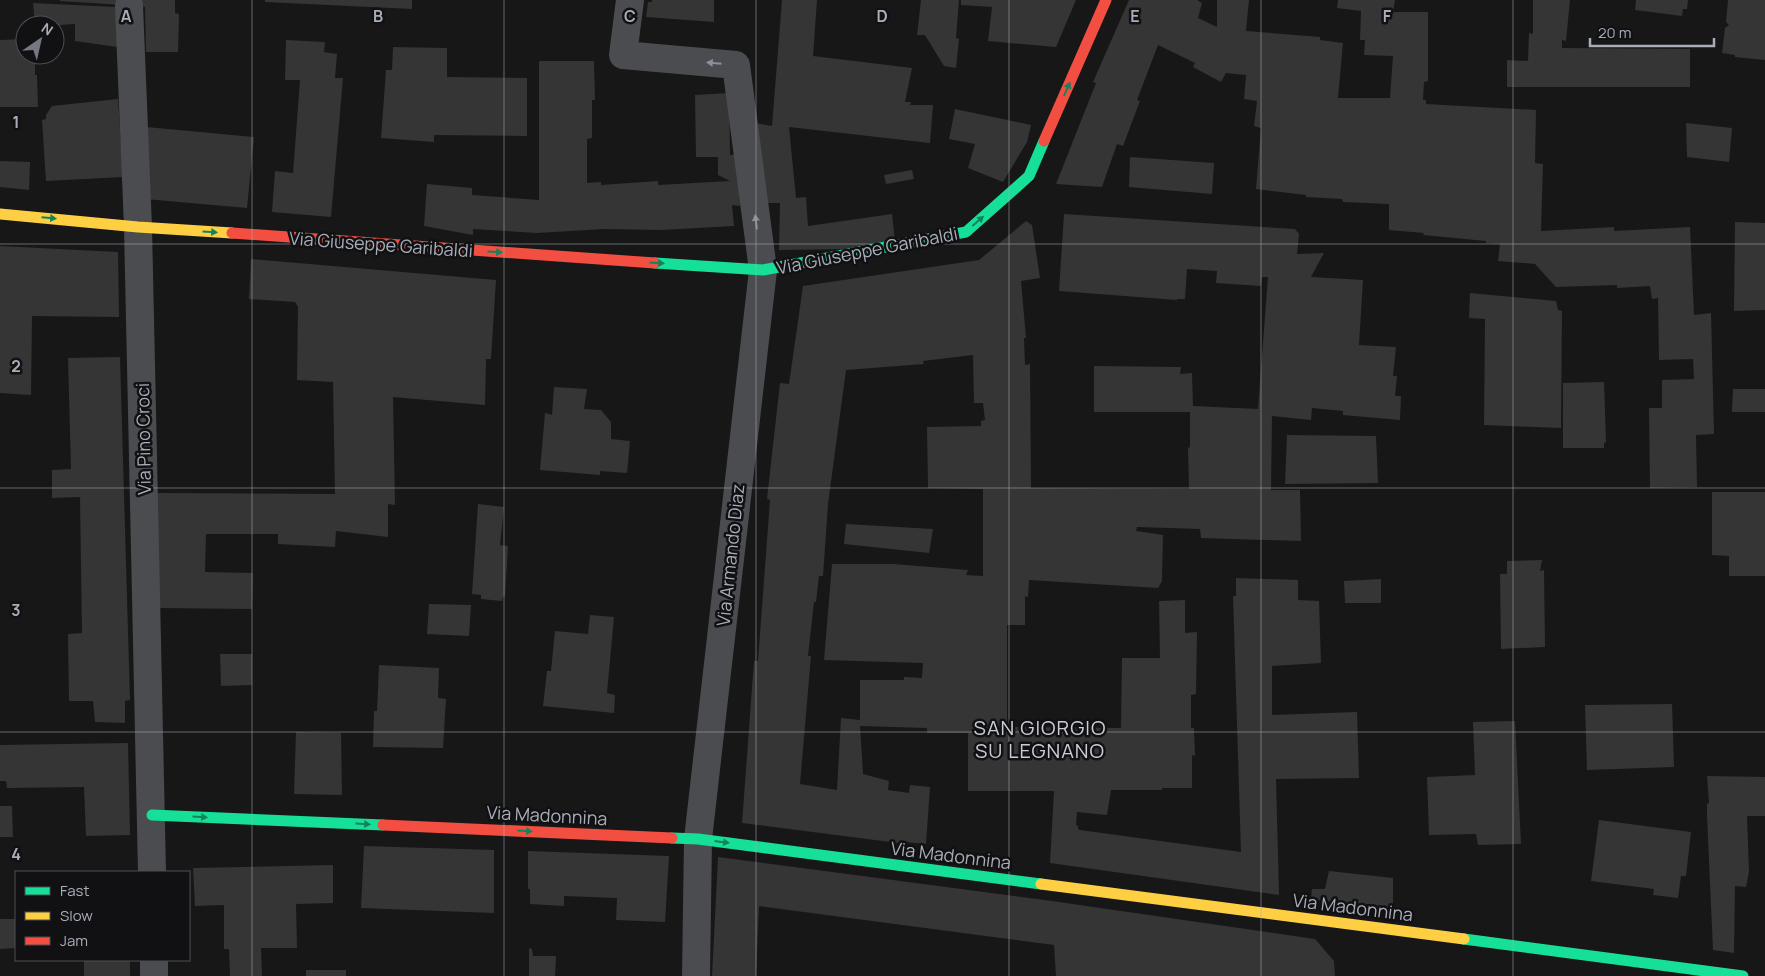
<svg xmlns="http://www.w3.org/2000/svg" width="1765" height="976" font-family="Manrope,sans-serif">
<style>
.building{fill:#353536;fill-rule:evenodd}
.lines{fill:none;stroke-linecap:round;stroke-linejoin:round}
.street{stroke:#4b4c50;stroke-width:28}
.fast{stroke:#16e098;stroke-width:11}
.slow{stroke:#ffcf43;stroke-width:11}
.jam{stroke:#f24e42;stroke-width:11}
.oneway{fill:#8c9099}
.oneway2{fill:#14835c}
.grid{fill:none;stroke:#a8adb8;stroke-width:1;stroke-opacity:0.55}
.labels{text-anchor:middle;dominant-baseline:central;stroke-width:5;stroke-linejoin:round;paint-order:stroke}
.street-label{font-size:18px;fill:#a8adb8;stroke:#111113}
.quarter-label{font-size:20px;letter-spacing:1px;fill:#c9ccd4;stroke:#111113}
.grid-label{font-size:16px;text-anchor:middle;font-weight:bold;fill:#a8adb8;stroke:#111113;stroke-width:5;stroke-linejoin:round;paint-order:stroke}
</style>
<rect width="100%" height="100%" fill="#171717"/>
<g class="building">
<polygon points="60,0 120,0 122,5 60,1"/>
<polygon points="136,0 175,0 175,13 179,14 178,52 146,52 145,7 137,6"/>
<polygon points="265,0 412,0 412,9 265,2"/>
<polygon points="652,0 714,0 714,22 646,17 648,2 652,2"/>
<polygon points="782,0 817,0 813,56 912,68 905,102 911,102 910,105 933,105 930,143 789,127 796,198 806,197 808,226 892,214 895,242 848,249 779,250 780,203 761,203 750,122 772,126"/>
<polygon points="921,0 959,0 956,38 959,39 956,68 944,66 925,35 917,35"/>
<polygon points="961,0 1076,0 1056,47 988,41 992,7 961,5"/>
<polygon points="1129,0 1197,0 1202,3 1198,18 1217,27 1217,0 1249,0 1246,31 1320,37 1320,40 1343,43 1338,98 1390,98 1393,56 1364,55 1365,40 1360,40 1361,11 1337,8 1338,0 1395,0 1393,12 1428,12 1428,81 1424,82 1423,100 1426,100 1426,104 1536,110 1535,163 1543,164 1541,231 1614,227 1614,231 1690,227 1694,315 1711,313 1714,434 1696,435 1697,487 1650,488 1649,408 1662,408 1662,380 1694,379 1693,359 1659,360 1658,298 1652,299 1650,286 1617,288 1617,285 1556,287 1535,264 1498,261 1500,244 1486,243 1486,241 1423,235 1424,233 1389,230 1389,204 1343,202 1342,199 1306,197 1306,195 1256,189 1261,128 1254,126 1257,101 1244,99 1246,75 1226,73 1221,82 1193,67 1195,63 1158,45 1137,100 1140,101 1123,146 1117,144 1102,187 1056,184 1096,83 1093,82"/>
<polygon points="1533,0 1570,0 1566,41 1562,40 1562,48 1690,49 1690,87 1507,87 1507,60 1528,61 1529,33 1533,34"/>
<polygon points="1636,0 1688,0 1687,9 1683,9 1682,16 1635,10"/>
<polygon points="1728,0 1765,0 1765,60 1735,57 1735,55 1722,53 1725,28 1729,25 1726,22"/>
<polygon points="33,3 116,7 117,47 75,41 75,24 60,25 61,31 55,31 55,25 35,25"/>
<polygon points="25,39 25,55 35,55 35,75 37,75 38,107 0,107 0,40"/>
<polygon points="286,40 325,42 324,52 337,54 335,78 343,78 331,217 272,212 275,171 293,173 300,80 285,80"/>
<polygon points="393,47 447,48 447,77 527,78 527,136 434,135 434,142 381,138 386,70 392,70"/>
<polygon points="539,61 594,61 595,100 592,100 592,138 587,139 587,183 601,182 601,185 658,181 658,185 730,181 718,175 718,157 696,157 695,95 729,93 730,155 738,154 740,206 732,205 734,226 661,230 604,229 537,233 473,229 473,235 424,226 427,184 472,188 472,195 539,200"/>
<polygon points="118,99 123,177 46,181 42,120 46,119 46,115 52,106"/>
<polygon points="955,109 1031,125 1027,142 1003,182 968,168 975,144 949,139"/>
<polygon points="1686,123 1732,128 1729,162 1687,157"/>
<polygon points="146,127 254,137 247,208 145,199"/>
<polygon points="1130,157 1214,163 1212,194 1129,187"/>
<polygon points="0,161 30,162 29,190 0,187"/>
<polygon points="912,170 914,179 886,184 884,175"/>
<path d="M1064,214L1295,229L1299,234L1297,254L1324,253L1311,277L1363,280L1359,345L1396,347L1393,376H1397L1395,396H1401L1400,420L1343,415V411L1312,408L1311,420L1272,416L1271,490H1300L1301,541L1201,538L1200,529L1137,527L1136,531L1163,535L1162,581L1158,588L1029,580L1028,597L1025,596V625H1007V727L1121,728L1122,658H1160L1159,601L1185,600V633L1197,632L1196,694L1191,695V728H1194L1195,756L1192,755V788H1162V790H1111L1107,815L1077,812L1076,825L1078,826V829L1080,830L1241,852L1233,596H1236V578L1298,580V600L1319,601L1321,663L1272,666V715L1357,712L1359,778L1276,779L1279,895L1050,863L1054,791H968V733H927V728L860,726L863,774L889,781L888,790L909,793L910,785L930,787L926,844L906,842V844L742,823L754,661H758L770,500L767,499L780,383L789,384L803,286L979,260L1026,221L1032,225L1040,278L1021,281L1026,338H1024L1025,365L1030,364L1031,488L1189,489L1188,448L1190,447V412H1094V366L1181,367L1180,374L1192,373L1193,406L1258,409L1268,277H1262L1261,286L1216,283L1217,271L1187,269L1185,299H1177V300L1059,291ZM973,355L974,403H983L985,420L981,421V426L927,427L928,488L983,489V576L966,575L968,570L893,564H832L824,660L923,663L922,678L904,677V680H860V720L841,718L837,790L800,784L811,656H808L814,602H816L819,576H823L828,504L846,370L924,364L923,361Z"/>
<polygon points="1735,222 1765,223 1765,310 1734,311"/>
<polygon points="0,246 118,252 119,317 32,316 31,395 0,393"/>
<polygon points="251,259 496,280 491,359 486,359 485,405 393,397 395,505 388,504 388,537 336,531 335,547 278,544 278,534 206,534 205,572 253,573 252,609 159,608 157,493 335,494 333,382 297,380 298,307 295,302 249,299"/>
<polygon points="1470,293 1556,301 1558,310 1562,311 1561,428 1484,425 1485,319 1469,318"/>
<polygon points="120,357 130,700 125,701 125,723 95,722 93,701 69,701 68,634 82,633 80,497 52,498 52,470 71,469 68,358"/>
<polygon points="1604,382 1606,442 1604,443 1604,448 1563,448 1563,383"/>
<polygon points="554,387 587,389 584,409 601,410 611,422 611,439 630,441 627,473 600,471 600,475 540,470 545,413 552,415"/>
<polygon points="1733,389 1765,389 1765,412 1732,412"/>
<polygon points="1287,435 1376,436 1378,483 1285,484"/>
<polygon points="1712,492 1765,492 1765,576 1729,576 1729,556 1712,555"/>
<polygon points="478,504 504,507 500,545 508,546 505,597 503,596 502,601 481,599 481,595 472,594"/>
<polygon points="846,524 933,529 929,553 844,544"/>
<polygon points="1542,560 1540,571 1544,570 1545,647 1501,649 1500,574 1507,574 1507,561"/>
<polygon points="1381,579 1381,603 1345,603 1344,581"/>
<polygon points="429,604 471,605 469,636 427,634"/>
<polygon points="590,615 614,617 607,693 615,695 614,713 543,706 547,671 551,671 555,631 588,634"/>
<polygon points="220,654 252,654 252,685 221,686"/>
<polygon points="379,665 439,668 438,698 446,699 443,748 373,747 374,711 377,711"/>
<polygon points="1672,704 1674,767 1587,770 1585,705"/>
<polygon points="1515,721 1521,844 1478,845 1476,834 1429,835 1427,777 1475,775 1473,722"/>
<polygon points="296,732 341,733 342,795 294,794"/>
<polygon points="128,743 130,835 86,836 84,787 7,788 6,781 0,781 0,745"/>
<polygon points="1707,776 1765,777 1765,816 1747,816 1749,872 1746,887 1735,886 1734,953 1713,950 1707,816 1707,804 1709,803"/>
<polygon points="0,806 12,806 13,837 0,837"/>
<polygon points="1599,820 1691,832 1686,876 1681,876 1678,898 1653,895 1654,889 1591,881"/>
<polygon points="364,846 494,850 494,913 361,908"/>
<polygon points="528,851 669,856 665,922 616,920 617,898 564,896 564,906 530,904 530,889 528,889"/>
<polygon points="718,857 1052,901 1315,939 1334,961 1335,976 1056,976 1054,945 759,906 756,976 712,976"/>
<polygon points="333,865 333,903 296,904 297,948 261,948 262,976 230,976 229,949 224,949 224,905 195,906 193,868"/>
<polygon points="1329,871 1393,878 1393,910 1311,899 1312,889 1325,889"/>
<polygon points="0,919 16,919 16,948 0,949"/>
<polygon points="529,948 532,949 533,956 556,956 555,976 529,976"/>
<rect x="84" y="960" width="46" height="16"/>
<rect x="306" y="970" width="40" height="6"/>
</g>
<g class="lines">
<g class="street">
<polyline points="630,0 623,55 736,65 763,270 698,839 696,976"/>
<polyline points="129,6 138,227 152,872"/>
<polyline points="154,960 154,976"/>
</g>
<g class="fast">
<polyline points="655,263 763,270 966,232 1029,176 1044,141"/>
<polyline points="152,815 383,825"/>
<polyline points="672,838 698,839 1041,884"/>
<polyline points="1464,939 1743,976"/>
</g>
<g class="slow">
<polyline points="0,214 138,227 232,233"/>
<polyline points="1041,884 1464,939"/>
</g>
<g class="jam">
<polyline points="1044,141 1106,0"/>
<polyline points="232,233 655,263"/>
<polyline points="383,825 672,838"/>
</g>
</g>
<defs><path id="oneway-solid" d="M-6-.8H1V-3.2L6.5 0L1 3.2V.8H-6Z" transform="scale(1.25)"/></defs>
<g class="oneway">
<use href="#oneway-solid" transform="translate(714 63) rotate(-175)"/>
<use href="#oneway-solid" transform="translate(756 222) rotate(-97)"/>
</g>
<g class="oneway2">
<use href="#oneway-solid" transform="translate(1067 89) rotate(-66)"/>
<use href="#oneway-solid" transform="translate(49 218) rotate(5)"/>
<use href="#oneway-solid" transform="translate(978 221) rotate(-41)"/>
<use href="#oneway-solid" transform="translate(210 232) rotate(4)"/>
<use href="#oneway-solid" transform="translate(495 252) rotate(4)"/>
<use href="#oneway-solid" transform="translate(657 263) rotate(4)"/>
<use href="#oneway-solid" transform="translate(200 817) rotate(3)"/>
<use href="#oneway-solid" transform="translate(363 824) rotate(3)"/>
<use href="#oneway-solid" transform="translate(525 831) rotate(3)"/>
<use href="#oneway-solid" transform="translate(722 842) rotate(7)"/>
</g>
<path class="grid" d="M252,0V976M504,0V976M756,0V976M1009,0V976M1261,0V976M1513,0V976M0,244H1765M0,488H1765M0,732H1765"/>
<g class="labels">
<g class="street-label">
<text transform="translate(381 244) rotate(4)">Via Giuseppe Garibaldi</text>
<text transform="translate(867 250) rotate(-11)">Via Giuseppe Garibaldi</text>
<text transform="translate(143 439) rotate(-91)">Via Pino Croci</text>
<text transform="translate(730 555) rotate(-84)">Via Armando Diaz</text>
<text transform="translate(547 815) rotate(3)">Via Madonnina</text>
<text transform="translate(951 855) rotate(7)">Via Madonnina</text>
<text transform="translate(1353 907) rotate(7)">Via Madonnina</text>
</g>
<g class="quarter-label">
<text x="1040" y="727">SAN GIORGIO<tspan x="1040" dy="23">SU LEGNANO</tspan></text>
</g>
</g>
<g class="grid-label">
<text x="126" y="22">A</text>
<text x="378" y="22">B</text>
<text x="630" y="22">C</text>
<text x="882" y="22">D</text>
<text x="1135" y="22">E</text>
<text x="1387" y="22">F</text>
<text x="16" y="128">1</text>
<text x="16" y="372">2</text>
<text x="16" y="616">3</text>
<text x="16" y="860">4</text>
</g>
<rect x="15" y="871" width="175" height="90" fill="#111113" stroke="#4d4f55"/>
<rect x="25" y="887" width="25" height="8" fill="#16e098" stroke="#4d4f55"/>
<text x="60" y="896" font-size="15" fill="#a8adb8">Fast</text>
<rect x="25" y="912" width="25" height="8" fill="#ffcf43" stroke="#4d4f55"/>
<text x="60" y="921" font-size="15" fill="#a8adb8">Slow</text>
<rect x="25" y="937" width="25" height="8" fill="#f24e42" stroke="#4d4f55"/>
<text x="60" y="946" font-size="15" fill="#a8adb8">Jam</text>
<g transform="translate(40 40) rotate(34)"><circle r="24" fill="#111113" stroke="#4d4f55"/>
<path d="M0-4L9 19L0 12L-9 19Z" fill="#757880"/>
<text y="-8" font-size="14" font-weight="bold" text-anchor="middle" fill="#a8adb8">N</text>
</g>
<path d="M1590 38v8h124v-8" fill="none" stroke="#a8adb8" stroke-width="2.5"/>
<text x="1598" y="38" font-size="15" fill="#a8adb8" stroke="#111113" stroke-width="4" paint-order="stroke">20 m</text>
</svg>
